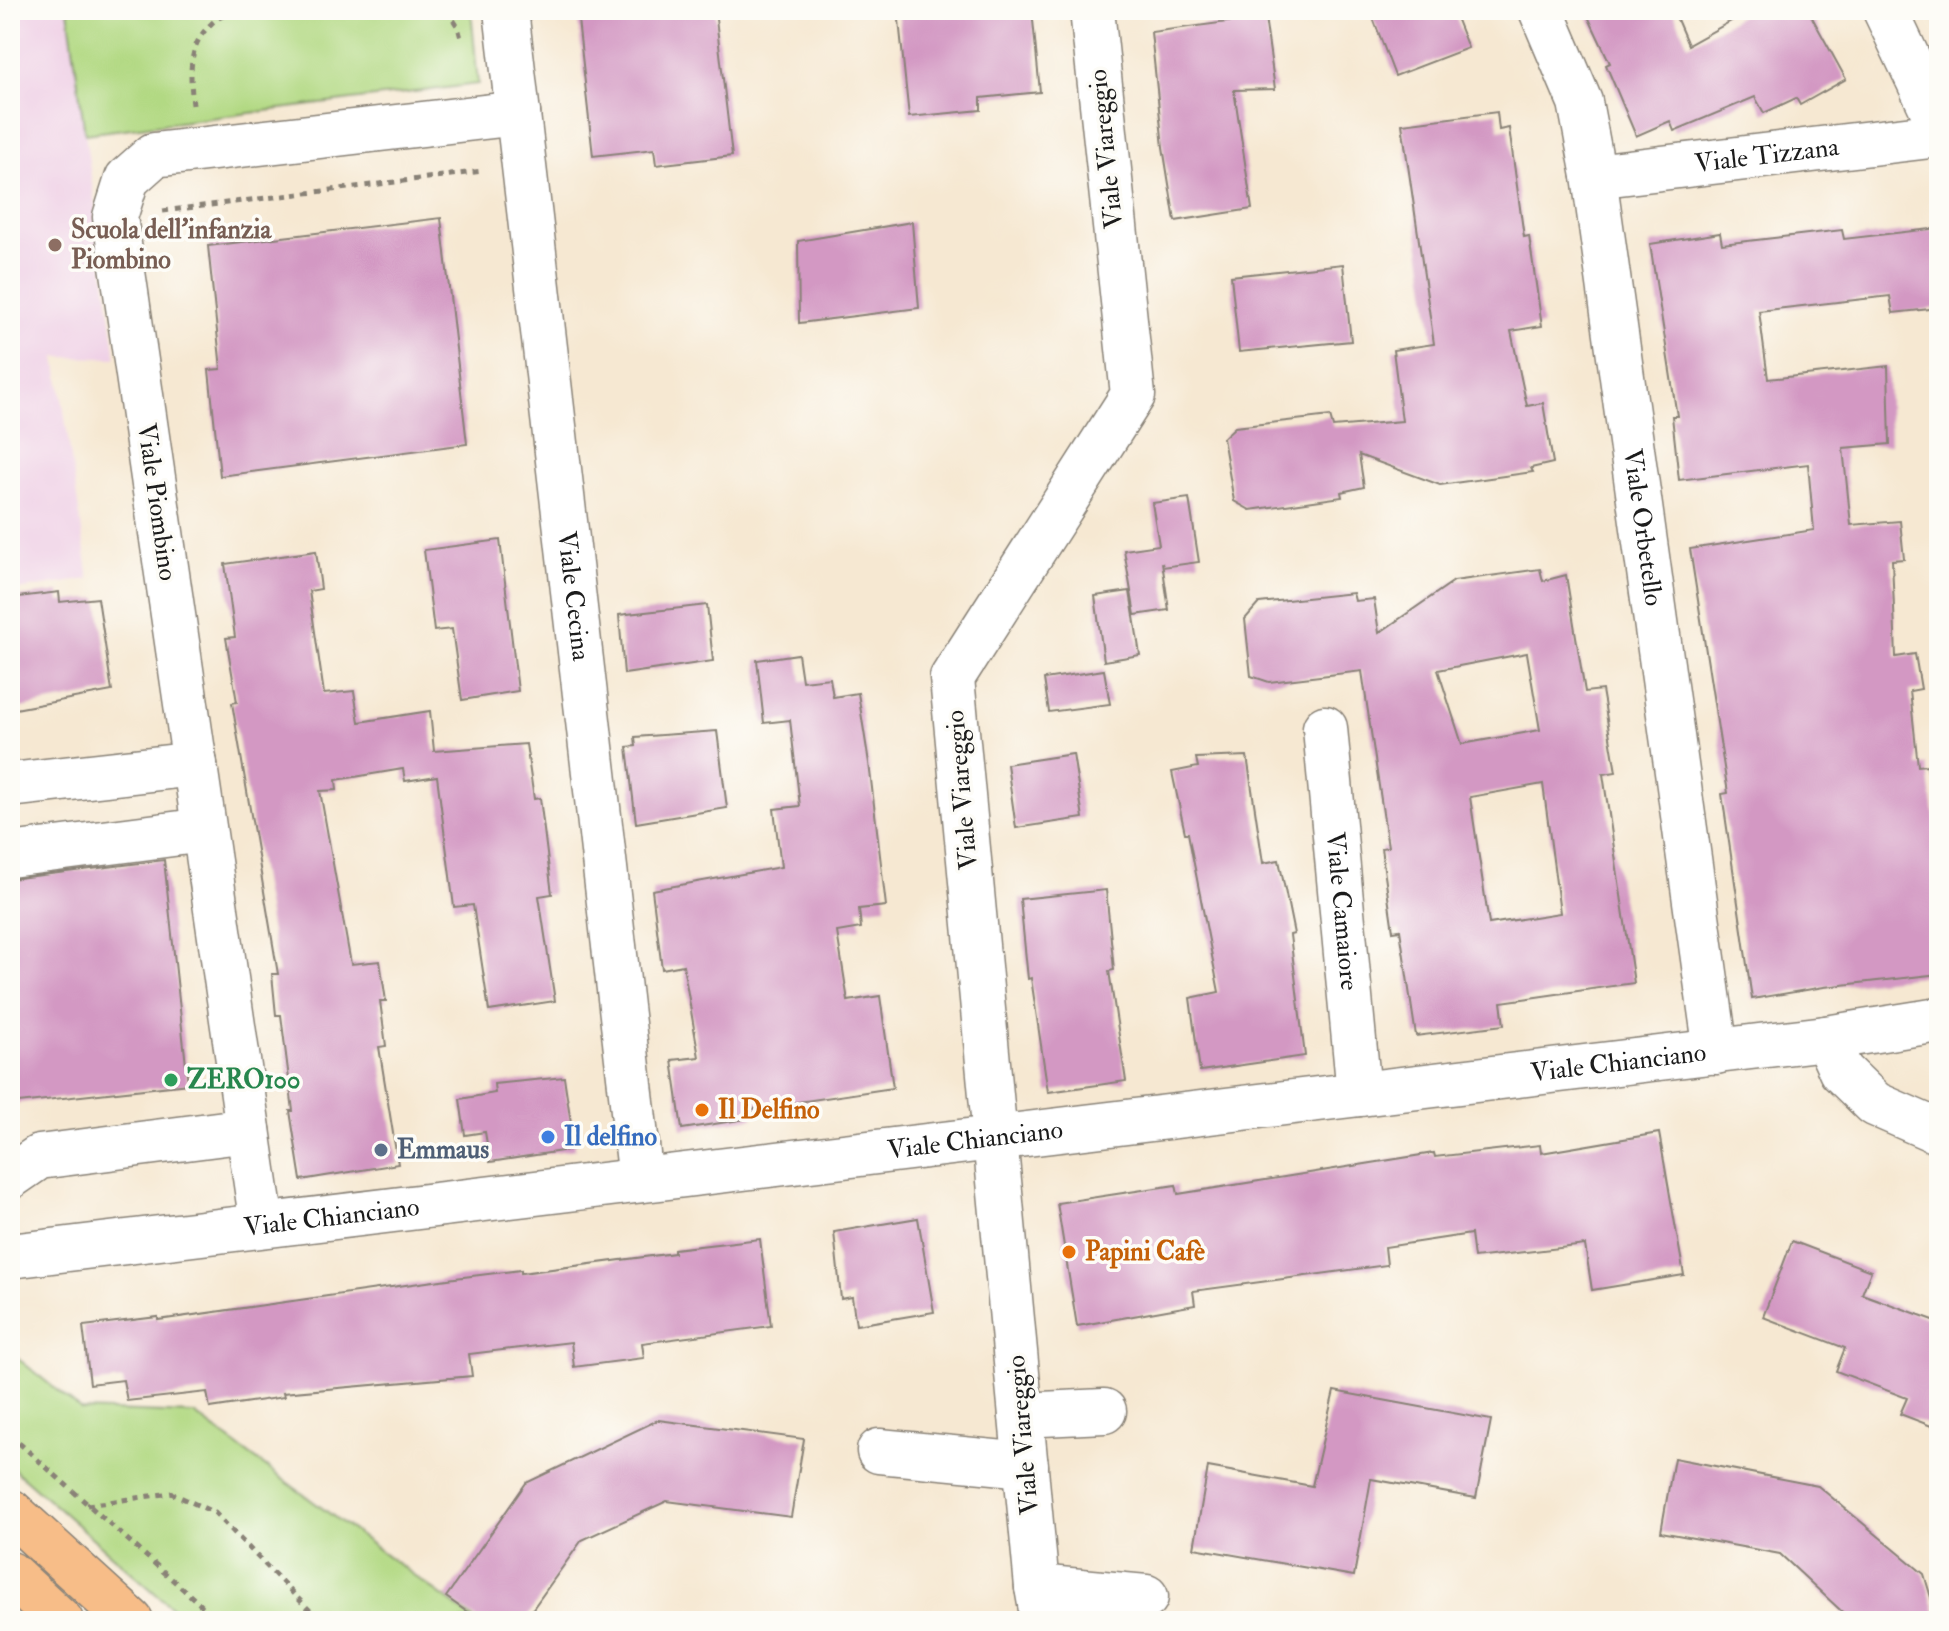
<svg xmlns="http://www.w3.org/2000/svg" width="1949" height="1631" font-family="'IM FELL Double Pica',serif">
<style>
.built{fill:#efd0e6}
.green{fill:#b2d983;stroke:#677a50;stroke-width:2}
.building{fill:#d398c3;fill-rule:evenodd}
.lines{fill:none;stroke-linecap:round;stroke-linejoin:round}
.minor-casing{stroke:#898277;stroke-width:47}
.major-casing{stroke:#898277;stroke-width:47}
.path{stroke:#898277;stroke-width:5;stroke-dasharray:6 6;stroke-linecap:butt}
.minor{stroke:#fff;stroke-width:44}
.major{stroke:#f7bd88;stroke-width:44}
.education-dot{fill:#8d6e63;stroke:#fdfcf7;stroke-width:3}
.leisure-dot{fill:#2e9e5b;stroke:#fdfcf7;stroke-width:3}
.food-dot{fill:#e8710a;stroke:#fdfcf7;stroke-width:3}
.shop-dot{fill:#3f7fe0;stroke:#fdfcf7;stroke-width:3}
.service-dot{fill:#5c6f8a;stroke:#fdfcf7;stroke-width:3}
.labels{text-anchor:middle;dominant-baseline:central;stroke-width:7;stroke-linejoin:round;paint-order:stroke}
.street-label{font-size:26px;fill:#1c1c1c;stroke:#fdfcf7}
.education-label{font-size:26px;font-weight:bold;fill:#785e54;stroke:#fdfcf7;text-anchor:start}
.leisure-label{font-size:26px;font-weight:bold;fill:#27864d;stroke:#fdfcf7;text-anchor:start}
.food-label{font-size:26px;font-weight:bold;fill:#c56008;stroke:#fdfcf7;text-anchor:start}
.shop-label{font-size:26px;font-weight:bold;fill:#366cbe;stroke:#fdfcf7;text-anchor:start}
.service-label{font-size:26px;font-weight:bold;fill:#4e5e75;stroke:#fdfcf7;text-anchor:start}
</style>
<rect width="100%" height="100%" fill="#fdfcf7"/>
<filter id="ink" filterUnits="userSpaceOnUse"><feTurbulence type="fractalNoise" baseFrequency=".0125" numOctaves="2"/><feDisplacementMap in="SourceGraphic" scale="16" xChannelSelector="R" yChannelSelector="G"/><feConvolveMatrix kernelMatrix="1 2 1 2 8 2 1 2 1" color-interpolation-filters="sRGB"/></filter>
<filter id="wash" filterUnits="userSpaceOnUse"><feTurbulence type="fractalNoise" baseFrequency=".006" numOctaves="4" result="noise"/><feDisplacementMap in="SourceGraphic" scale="32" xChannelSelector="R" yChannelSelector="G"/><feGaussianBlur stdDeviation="1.8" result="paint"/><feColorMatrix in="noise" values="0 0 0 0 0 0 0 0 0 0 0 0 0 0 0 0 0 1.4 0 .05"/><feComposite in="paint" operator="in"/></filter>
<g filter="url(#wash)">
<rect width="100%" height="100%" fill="#f6e8d2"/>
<polygon class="built" points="10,10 68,10 116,358 56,357 89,579 10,591"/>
<g class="green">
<polygon points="68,10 471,10 478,84 85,134"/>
<polygon points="10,1352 81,1410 194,1414 476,1621 187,1621 10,1466"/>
</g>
<g id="blocks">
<g class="building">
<polygon points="577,10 715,10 732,156 656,165 654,149 593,156"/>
<polygon points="898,10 1032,10 1040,92 981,98 981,110 909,117"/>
<polygon points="1370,10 1453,10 1468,48 1395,76"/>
<polygon points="1585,10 1673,10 1688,45 1751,10 1808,10 1846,79 1800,105 1796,98 1764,113 1755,97 1674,131 1670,121 1636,136 1606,65 1610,63"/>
<polygon points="1265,17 1275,89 1234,90 1252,209 1175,221 1163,147 1151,32"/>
<polygon points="1497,112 1499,130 1509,128 1524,237 1529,236 1542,326 1511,331 1527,406 1543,403 1553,463 1531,468 1533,472 1440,485 1359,455 1364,487 1341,492 1342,497 1250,510 1234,501 1223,438 1235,427 1330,416 1333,427 1402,421 1393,350 1434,344 1402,124"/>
<polygon points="441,218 467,444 220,476 209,370 221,369 208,246"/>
<polygon points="912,222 919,308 799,323 798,241"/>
<polygon points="1939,228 1939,308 1893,313 1890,296 1759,311 1768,379 1888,366 1890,444 1843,448 1851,525 1900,521 1904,559 1892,560 1896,657 1915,654 1921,689 1910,691 1918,766 1927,765 1939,847 1939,974 1824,987 1752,999 1722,794 1728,793 1690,549 1814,530 1808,464 1679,480 1672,416 1677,416 1650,244 1720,233 1722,244 1842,230 1844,239"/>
<polygon points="1343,264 1351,341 1239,352 1231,276"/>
<polygon points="1189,498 1199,562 1163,567 1162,562 1169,610 1135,615 1124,550 1159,545 1152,503"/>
<polygon points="500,540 518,691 462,700 452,629 434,631 424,550"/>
<polygon points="316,551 321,589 309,591 324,694 354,691 359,722 430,711 434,751 526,744 534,799 540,798 552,894 539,896 555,1001 489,1011 473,905 454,907 437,776 405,781 403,769 336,780 337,790 320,791 351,964 380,961 386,1001 380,1001 386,1046 379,1047 398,1164 301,1180 290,1111 293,1111 281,1015 276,1015 272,974 278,974 232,703 237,702 226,638 235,637 225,564"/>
<path d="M1540,569L1543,581L1566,575L1585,692L1602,690L1616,772L1603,774L1634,983L1501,1002L1504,1025L1416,1036L1400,930L1393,931L1381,848L1388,847L1362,671L1269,682L1251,676L1245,619L1259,603L1353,593L1355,601L1374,599L1379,633L1454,581ZM1527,653L1540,730L1462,744L1438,670ZM1543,784L1560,913L1489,924L1470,797Z"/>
<polygon points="1130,591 1140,655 1104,661 1095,596"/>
<polygon points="59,592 60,602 98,598 112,691 10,710 10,598"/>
<polygon points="707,605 713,661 624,674 619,615"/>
<polygon points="798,654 802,681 830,678 833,697 858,693 869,763 886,906 859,909 861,928 837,932 848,1001 880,996 893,1088 752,1109 753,1118 682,1129 672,1060 699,1057 683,965 662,969 652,890 781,867 774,809 800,806 790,720 764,723 757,660"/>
<polygon points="1104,670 1110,704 1049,712 1044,679"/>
<polygon points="717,731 727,808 636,823 627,747 636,746 635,737"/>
<polygon points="1073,754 1083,818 1016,828 1007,764"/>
<polygon points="1247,756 1263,863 1279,860 1294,934 1290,935 1305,1056 1200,1071 1190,998 1219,992 1188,833 1185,833 1172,772 1198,767 1196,758"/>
<polygon points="164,860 188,1084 10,1104 10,879"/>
<polygon points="1106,890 1114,970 1109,971 1126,1081 1048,1092 1031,978 1028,979 1020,899"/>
<polygon points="564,1077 575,1149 490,1162 485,1132 465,1135 460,1099 495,1093 494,1084"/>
<polygon points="1659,1133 1684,1275 1592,1290 1585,1245 1474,1258 1471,1234 1385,1247 1387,1265 1193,1291 1195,1305 1077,1326 1057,1203 1176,1185 1178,1194 1434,1153 1435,1157 1540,1145 1541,1153"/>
<polygon points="918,1218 934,1312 856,1325 852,1297 841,1299 834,1232"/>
<polygon points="760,1239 771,1326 642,1343 644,1358 574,1367 571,1342 469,1354 472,1376 283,1393 284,1397 210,1408 207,1392 127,1401 123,1380 90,1384 83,1326 158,1317 158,1320 455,1278 521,1270 521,1273 674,1253 674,1249"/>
<polygon points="1792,1241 1871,1271 1862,1294 1939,1322 1939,1429 1900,1414 1907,1398 1836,1371 1845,1348 1763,1317"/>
<polygon points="1334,1391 1491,1420 1476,1498 1371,1479 1354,1576 1194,1548 1208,1467 1312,1486"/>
<polygon points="658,1420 804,1439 791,1517 667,1501 582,1540 524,1621 480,1621 446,1597 526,1483"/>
<polygon points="1674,1458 1818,1486 1924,1574 1938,1621 1852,1621 1780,1554 1661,1532"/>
</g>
</g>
</g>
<g filter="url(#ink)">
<use href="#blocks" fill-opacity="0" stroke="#898277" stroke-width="2"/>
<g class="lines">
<defs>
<g id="minor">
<path id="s1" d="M506,10L641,1180"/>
<path id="s2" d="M1541,10L1580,102L1594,176L1716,1052"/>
<polyline points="1885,10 1939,124"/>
<path id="s3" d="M1594,176L1939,135"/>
<path id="s4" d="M1325,728L1359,1094"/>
<polyline points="10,785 195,764"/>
<polyline points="10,855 204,830"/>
<polyline points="1826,1038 1841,1071 1875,1104 1939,1132"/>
<polyline points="10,1177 39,1157 248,1130"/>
<polyline points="262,1225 115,217 127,179 154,155 518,113"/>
<path id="s5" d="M10,1256L1826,1038L1939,1020"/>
<polyline points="1021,1415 1104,1411"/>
<polyline points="879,1451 1026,1465"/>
<polyline points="1037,1587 1146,1597"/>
<polyline points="1043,1621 1037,1587 952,678 1133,395 1092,10"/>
</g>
<g id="major">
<polyline points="10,1511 131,1621"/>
<polyline points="10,1574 61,1621"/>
</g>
</defs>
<use href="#minor" class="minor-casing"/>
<use href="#major" class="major-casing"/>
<g class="path">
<polyline points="447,10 458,27 462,42"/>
<path d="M193,105C190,75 187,46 211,24C217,18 225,14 233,13C250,12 266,14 283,10"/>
<polyline points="163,211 483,171"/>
<polyline points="10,1435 219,1621"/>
<polyline points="87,1505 171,1493 215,1513 320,1621"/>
</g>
<use href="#minor" class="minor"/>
<use href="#major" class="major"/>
</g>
</g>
<circle class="education-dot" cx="55" cy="245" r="8"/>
<circle class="leisure-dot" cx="171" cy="1080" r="8"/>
<g class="food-dot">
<circle cx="702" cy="1110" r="8"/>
<circle cx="1069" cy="1252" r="8"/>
</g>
<circle class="shop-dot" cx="548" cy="1137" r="8"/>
<circle class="service-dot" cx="381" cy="1150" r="8"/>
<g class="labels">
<g class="street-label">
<text transform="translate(1106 149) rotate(-96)">Viale Viareggio</text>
<text stroke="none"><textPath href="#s3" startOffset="174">Viale Tizzana</textPath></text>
<text transform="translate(157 502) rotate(82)">Viale Piombino</text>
<text stroke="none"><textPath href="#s2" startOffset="530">Viale Orbetello</textPath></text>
<text stroke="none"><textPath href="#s1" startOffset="590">Viale Cecina</textPath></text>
<text transform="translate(962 790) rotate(-95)">Viale Viareggio</text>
<text stroke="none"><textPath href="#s4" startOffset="184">Viale Camaiore</textPath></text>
<text stroke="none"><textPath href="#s5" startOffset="1620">Viale Chianciano</textPath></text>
<text stroke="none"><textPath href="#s5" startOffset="972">Viale Chianciano</textPath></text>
<text stroke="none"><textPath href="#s5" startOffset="324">Viale Chianciano</textPath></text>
<text transform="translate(1023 1435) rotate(-95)">Viale Viareggio</text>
</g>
<g class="education-label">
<text x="71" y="230">Scuola dell'infanzia<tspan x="71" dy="30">Piombino</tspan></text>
</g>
<g class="leisure-label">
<text x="187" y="1080">ZERO100</text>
</g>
<g class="food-label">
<text x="718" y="1110">Il Delfino</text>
<text x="1085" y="1252">Papini Cafè</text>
</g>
<g class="shop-label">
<text x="564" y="1137">Il delfino</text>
</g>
<g class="service-label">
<text x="397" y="1150">Emmaus</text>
</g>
</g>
<rect width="1949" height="1631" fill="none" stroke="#fdfcf7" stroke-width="40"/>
</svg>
